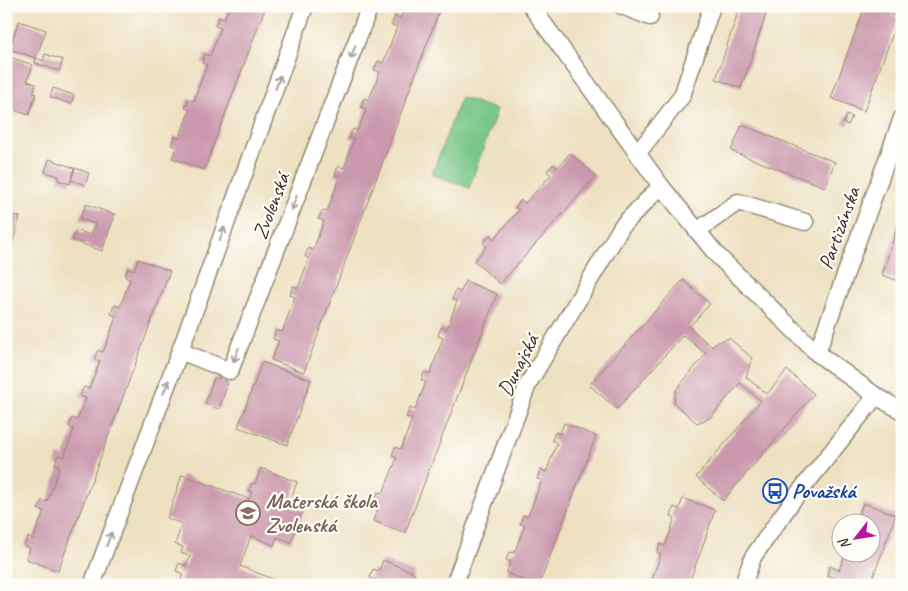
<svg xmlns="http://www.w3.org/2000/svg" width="908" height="591" font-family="Caveat,sans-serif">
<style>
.green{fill:#79c889;stroke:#5a7954}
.building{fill:#cb99ad}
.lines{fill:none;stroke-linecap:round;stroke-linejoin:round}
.street-casing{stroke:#948670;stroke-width:19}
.street{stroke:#fff;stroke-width:16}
.oneway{stroke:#a79f9a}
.labels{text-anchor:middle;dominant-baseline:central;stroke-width:4.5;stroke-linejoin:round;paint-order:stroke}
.street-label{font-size:21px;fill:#3b2a1e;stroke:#fdfcf7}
.transit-label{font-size:21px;font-weight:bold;fill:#164399;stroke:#fdfcf7;text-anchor:start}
.education-label{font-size:21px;font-weight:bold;fill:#785e54;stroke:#fdfcf7;text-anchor:start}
</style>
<rect width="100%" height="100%" fill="#fdfcf7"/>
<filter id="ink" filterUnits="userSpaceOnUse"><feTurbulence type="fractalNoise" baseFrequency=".02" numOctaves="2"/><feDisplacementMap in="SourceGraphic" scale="10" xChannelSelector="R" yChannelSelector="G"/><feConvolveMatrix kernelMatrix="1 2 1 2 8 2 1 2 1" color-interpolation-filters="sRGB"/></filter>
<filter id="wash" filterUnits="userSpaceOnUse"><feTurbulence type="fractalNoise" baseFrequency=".0096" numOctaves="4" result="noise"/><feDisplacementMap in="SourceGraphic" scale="20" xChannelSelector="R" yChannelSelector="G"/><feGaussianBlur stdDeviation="1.12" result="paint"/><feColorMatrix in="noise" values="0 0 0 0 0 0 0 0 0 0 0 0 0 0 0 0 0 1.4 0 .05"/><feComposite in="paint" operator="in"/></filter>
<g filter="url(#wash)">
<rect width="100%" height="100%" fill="#eee1c2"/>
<polygon class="green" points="461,97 497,110 469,188 432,174"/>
<g id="blocks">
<g class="building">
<polygon points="229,6 266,6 204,170 172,158 176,147 171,145 174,136 179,138 190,110 185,108 188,99 194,101 200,83 207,65 202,63 205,54 210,56 221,28 215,26 219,17 224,19"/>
<polygon points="405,6 441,6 304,372 271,360 279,341 273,339 276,330 282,332 295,297 290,295 293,286 298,288 309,259 305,256 308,248 313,250 324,221 318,219 322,211 327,212 340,176 335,175 338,166 344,168 354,139 349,138 353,129 357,131 362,120 366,109 361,107 364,98 369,100 380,72 374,70 378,61 383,63 397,27 391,25 395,16 400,18"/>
<polygon points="740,6 769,6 741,88 716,79"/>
<polygon points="865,6 899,17 864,111 831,98"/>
<polygon points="19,21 46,30 36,58 9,49"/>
<polygon points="45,54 63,60 59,71 35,63 36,58 43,61"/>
<polygon points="7,56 33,65 27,81 36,84 33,93 36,94 29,115 16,111 16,108 6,104"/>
<polygon points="53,88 74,95 71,104 50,97"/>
<polygon points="6,107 12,109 9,117 6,116"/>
<polygon points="847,115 852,117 848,125 843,123"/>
<polygon points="742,125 835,162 825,187 731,151"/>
<polygon points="570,153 596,176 500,284 474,261 487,246 483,243 490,235 494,239 519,210 515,207 521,200 525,203 551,175 547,171 553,164 557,168"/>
<polygon points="49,159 74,168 70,184 58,180 59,176 45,172"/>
<polygon points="75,168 89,173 85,185 71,180"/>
<polygon points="86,204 115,215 102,251 72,240 76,230 91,235 95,224 80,219"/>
<polygon points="6,213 20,217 7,262 6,262"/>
<polygon points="901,215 902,215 902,282 882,275"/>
<polygon points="138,259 170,271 58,571 26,559 30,548 24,546 28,537 33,539 44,511 38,509 42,500 47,502 60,466 55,464 58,455 64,457 74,429 69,427 72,418 77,420 86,398 80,396 84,387 89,389 96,371 100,361 94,359 98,350 103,352 110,334 116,316 111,314 114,305 120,307 130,279 125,277 128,268 134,270"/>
<polygon points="683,280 710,304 689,327 712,347 716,343 729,338 752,358 746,377 767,394 787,370 814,394 723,501 696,477 761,401 740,383 710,418 697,423 674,403 676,390 706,354 683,335 617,409 589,385"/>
<polygon points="465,281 497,294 405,533 373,521 380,502 375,500 378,492 383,493 397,458 392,455 395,447 401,449 412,419 406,417 410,408 415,410 426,382 421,380 424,372 430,374 443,338 438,336 441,327 447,329 457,301 452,299 456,290 461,292"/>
<polygon points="262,362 311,380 287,445 238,427"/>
<polygon points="220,375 226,377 224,381 228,383 219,409 205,404 214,378 218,379"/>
<polygon points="564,423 596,436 539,585 537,585 506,573 511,562 506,560 509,552 514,553 525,525 520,524 523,515 528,516 542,480 537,479 540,470 546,472 557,443 552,440 555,432 560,434"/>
<polygon points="261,468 297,482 289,505 303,511 291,542 277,537 274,545 251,536 240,566 288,585 179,585 183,574 176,571 179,563 186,566 190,556 181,553 183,547 175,544 182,524 167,518 182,475 249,499 252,492 249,491 252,483 255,484"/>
<polygon points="683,498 715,510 702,548 688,585 650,585 661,554 657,553 660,544 665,546 675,518 671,516 674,507 679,509"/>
<polygon points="863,503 896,515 870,585 834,585 836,578 827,575 830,566 839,570 845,554 870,554 870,524 845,524 847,520 856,523"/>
<polygon points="383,560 415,573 411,585 374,585 376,580 370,578 373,569 379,571"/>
</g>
</g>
</g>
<g filter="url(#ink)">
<use href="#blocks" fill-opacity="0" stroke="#948670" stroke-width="1"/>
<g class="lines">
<defs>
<g id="street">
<polyline points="531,6 661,186 717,255 817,353 876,396 902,411"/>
<polyline points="622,6 650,17"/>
<polyline points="637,154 682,96 712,6"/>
<polyline points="697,231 738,202 805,222"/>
<polyline points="180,351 230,371 370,6"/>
<polyline points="817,353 902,118"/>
<polyline points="92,585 180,351 305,6"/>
<polyline points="454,585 528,384 622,226 661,186"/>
<polyline points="743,585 753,557 793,500 876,396"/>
</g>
</defs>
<use href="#street" class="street-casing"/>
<use href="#street" class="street"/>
</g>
<defs><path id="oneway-shaft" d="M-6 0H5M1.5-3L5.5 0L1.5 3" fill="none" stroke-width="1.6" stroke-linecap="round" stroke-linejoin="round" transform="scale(1.25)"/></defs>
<g class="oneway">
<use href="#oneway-shaft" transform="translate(353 52) rotate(111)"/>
<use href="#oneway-shaft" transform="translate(278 82) rotate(-70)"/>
<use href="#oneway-shaft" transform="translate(294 203) rotate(111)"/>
<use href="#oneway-shaft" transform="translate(222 234) rotate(-70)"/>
<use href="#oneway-shaft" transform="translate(236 355) rotate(111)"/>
<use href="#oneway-shaft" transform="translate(166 387) rotate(-68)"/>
<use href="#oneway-shaft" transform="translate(109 539) rotate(-70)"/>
</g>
</g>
<defs>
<symbol id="bus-ring" viewBox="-11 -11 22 22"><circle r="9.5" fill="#fdfcf7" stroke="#1a4fb4" stroke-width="1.5"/><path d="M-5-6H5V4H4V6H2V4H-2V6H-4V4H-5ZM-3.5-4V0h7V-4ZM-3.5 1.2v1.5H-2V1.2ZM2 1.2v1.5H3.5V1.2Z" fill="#1a4fb4"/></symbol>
<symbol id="school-ring" viewBox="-11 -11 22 22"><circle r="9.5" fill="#fdfcf7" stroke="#8d6e63" stroke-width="1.5"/><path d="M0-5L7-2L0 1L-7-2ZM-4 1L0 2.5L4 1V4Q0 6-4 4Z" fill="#8d6e63"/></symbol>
</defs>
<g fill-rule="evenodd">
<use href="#bus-ring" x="761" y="477" width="28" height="28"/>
<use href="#school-ring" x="234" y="499" width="28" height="28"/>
</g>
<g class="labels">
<g class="street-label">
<text transform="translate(271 206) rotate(-69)">Zvolenská</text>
<text transform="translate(839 228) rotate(-70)">Partizánska</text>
<text transform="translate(518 365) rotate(-63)">Dunajská</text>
</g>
<g class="transit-label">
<text x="792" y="491">Považská</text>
</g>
<g class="education-label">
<text x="266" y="501">Materská škola<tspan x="266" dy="24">Zvolenská</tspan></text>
</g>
</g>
<rect width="908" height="591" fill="none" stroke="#fdfcf7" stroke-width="25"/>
<g transform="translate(856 538) rotate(239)"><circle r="24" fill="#fdfcf7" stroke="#afa8a0"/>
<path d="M0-4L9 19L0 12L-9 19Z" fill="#b5179e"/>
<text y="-8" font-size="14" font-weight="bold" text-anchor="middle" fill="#3b2a1e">N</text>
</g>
</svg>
